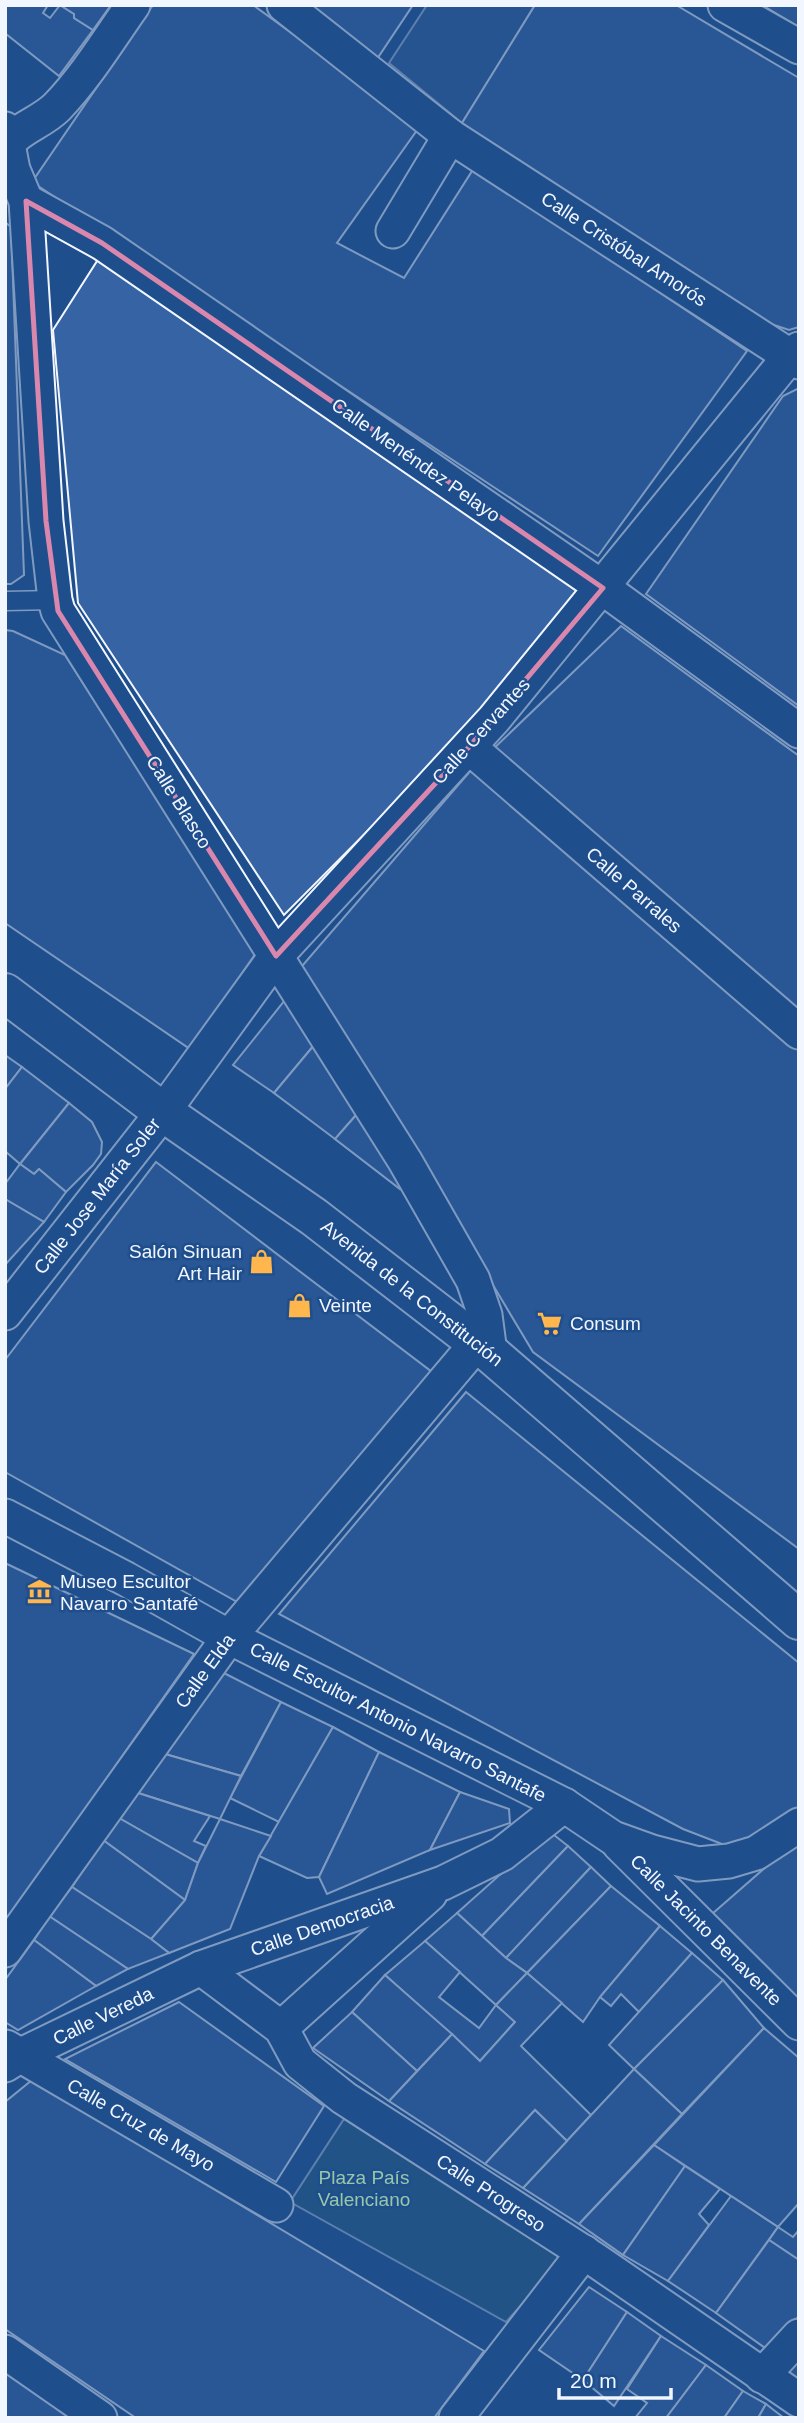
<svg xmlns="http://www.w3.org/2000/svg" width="804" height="2423" font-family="Helvetica,sans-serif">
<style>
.green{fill:#245a82;stroke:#a8bbd7;stroke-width:2}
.parking{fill:#305b95;stroke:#a8bbd7;stroke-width:2}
.building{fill:#3563a3;stroke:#f2f6ff;stroke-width:2}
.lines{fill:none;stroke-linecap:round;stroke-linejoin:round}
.service-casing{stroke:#f2f6ff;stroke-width:21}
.minor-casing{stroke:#f2f6ff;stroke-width:37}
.tertiary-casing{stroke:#f2f6ff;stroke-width:42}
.service{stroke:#1f4e8c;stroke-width:18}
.minor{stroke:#1f4e8c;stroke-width:33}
.tertiary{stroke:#1f4e8c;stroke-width:38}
.marked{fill:none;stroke:#da87ad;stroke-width:5;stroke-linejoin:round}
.labels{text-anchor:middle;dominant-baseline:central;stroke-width:5;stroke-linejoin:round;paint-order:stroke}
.street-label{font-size:19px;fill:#f2f6ff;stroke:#1f4e8c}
.poi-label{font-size:19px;fill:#f2f6ff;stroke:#1f4e8c;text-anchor:start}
.park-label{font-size:19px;fill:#97c8a6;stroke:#1f4e8c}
</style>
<rect width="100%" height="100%" fill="#1f4e8c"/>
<polygon class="green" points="344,2119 563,2259 506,2322 290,2202"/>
<polygon class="parking" points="427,5 535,5 462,123 389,63"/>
<g class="building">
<polygon points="5,5 48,5 43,13 50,18 60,5 74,14 74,18 93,30 59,76 6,34"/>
<polygon points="60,5 111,5 93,30 74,18 74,14"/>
<polygon points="153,5 253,5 420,126 337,243 404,278 474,168 747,351 598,556 32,182"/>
<polygon points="303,5 413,5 377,59"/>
<polygon points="535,5 676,5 799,78 799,327 789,330 771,324 569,201 462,123"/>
<polygon points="762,5 799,5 799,27"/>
<polygon points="5,222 11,227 24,575 11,584 5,584"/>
<polygon points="99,258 582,592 487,711 284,915 78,603 53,330"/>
<polygon points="797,389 799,390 799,706 646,594 783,396"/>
<polygon points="621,626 799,756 799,1019 488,754"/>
<polygon points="5,630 13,631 65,655 256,953 190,1049 5,923"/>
<polygon points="472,769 799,1046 799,1549 533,1352 302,966"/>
<polygon points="285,1000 320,1038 274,1093 233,1065"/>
<polygon points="320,1038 364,1106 335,1139 274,1093"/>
<polygon points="5,1055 22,1067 5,1089"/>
<polygon points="22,1067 69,1103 20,1164 5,1151 5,1089"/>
<polygon points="69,1103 92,1122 102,1142 101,1154 93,1165 66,1192 39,1169 34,1174 20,1164"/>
<polygon points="364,1106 409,1178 400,1189 335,1139"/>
<polygon points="156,1162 432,1372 239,1603 5,1472 5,1360"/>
<polygon points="20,1164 34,1174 39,1169 66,1192 44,1222 5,1199 5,1184"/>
<polygon points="5,1199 44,1222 5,1265"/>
<polygon points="466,1392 799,1663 799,1807 753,1843 727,1846 683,1829 279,1614"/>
<polygon points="5,1563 194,1654 5,1923"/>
<polygon points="220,1671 281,1702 241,1776 165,1754"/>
<polygon points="281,1702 333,1727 279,1822 230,1798"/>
<polygon points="333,1727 379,1752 319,1877 307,1878 259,1856"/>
<polygon points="379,1752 460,1792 430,1850 327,1894 319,1877"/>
<polygon points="165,1754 241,1776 220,1819 135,1792"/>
<polygon points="135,1792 210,1816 194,1841 206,1846 198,1863 119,1818"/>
<polygon points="460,1792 509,1809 510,1823 430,1850"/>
<polygon points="119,1818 198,1863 185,1900 103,1840"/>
<polygon points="220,1819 271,1836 259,1856 230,1929 169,1953 151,1939 185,1900 198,1863"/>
<polygon points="549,1831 568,1846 482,1936 457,1913"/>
<polygon points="799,1838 799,1999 712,1914"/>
<polygon points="103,1840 185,1900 151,1939 72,1887"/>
<polygon points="568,1846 591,1867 506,1958 482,1936"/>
<polygon points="591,1867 611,1886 527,1973 506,1958"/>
<polygon points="611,1886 660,1926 600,1997 583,2022 527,1973"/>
<polygon points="72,1887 151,1939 169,1953 128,1969 49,1916"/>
<polygon points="457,1913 506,1958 527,1973 496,2005 425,1941"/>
<polygon points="49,1916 128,1969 96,1986 34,1940"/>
<polygon points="660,1926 692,1953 639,2012 621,1994 611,2006 600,1997"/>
<polygon points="34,1940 96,1986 18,2030 5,2022 5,1980"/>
<polygon points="425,1941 460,1972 439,1997 479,2028 496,2005 515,2022 480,2061 385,1975"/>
<polygon points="692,1953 723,1980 634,2069 609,2045"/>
<polygon points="527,1973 562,2003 521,2046 591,2115 567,2141 535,2110 485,2164 389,2101 452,2034 480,2061 515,2022 496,2005"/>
<polygon points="385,1975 452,2034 417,2071 352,2012"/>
<polygon points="723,1980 764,2028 682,2114 634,2069"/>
<polygon points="179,2002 324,2106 276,2182 65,2059"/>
<polygon points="352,2012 417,2071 389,2101 313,2048"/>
<polygon points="764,2028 799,2058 799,2203 778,2227 654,2145"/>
<polygon points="634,2069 682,2114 579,2224 523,2188"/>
<polygon points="32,2080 484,2351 434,2418 136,2418 5,2329 5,2102"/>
<polygon points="535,2110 567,2141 523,2188 485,2164"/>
<polygon points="654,2145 685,2166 623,2255 579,2224"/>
<polygon points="685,2166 720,2189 699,2214 709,2225 668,2281 623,2255"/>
<polygon points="731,2196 778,2227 716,2313 668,2281"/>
<polygon points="778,2227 793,2237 799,2230 799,2260 769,2240"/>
<polygon points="769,2240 799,2260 799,2316 768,2350 716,2313"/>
<polygon points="589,2287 627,2312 583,2380 539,2350"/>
<polygon points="627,2312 661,2336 614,2406 583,2380"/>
<polygon points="661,2336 706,2365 666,2418 635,2418 647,2403 627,2389"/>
<polygon points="799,2360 799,2381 787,2373"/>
<polygon points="706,2365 743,2391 724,2418 666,2418"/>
<polygon points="5,2368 77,2418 5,2418"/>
<polygon points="743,2391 766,2404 758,2418 724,2418"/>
<polygon points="766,2404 784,2418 758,2418"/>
</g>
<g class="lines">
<defs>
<polyline id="service" points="5,601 55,600"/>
<g id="minor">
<polyline points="284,5 450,136 799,362"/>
<polyline points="725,5 799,47"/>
<polyline points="5,129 13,170 26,201 46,521 55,600 58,611 405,1161 473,1280 485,1315 490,1353"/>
<path d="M5,142L8,143C21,127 42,122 57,107C86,77 109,39 133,5"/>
<polyline points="26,201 102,243 603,588 799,731"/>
<polyline points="393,231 450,136"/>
<polyline points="469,747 799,1032"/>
<polyline points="5,1313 163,1112 276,956 494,719 790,356 799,349"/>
<polyline points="5,1516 126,1579 229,1637 564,1805 613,1838 652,1852 698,1864 729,1861 756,1853 799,1825"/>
<polyline points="619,1844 799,2023"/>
<polyline points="5,1950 229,1637 477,1343"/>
<polyline points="201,1968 281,2028 300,2063 344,2098 594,2259 799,2400"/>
<polyline points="281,2028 430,1894"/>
<polyline points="6,2047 276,2205"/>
<polyline points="5,2065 21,2055 201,1968 443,1883 502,1854 564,1805"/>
<polyline points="5,2352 100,2418"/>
<polyline points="762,2376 799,2336"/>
<polyline points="456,2418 584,2252"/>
</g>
<polyline id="tertiary" points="5,993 163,1112 314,1217 490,1353 799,1620"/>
</defs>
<use href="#service" class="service-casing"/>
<use href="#minor" class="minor-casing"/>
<use href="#tertiary" class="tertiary-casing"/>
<use href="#service" class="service"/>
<use href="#minor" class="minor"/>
<use href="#tertiary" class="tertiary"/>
</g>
<path d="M0 0H804V2423H0ZM26,201L102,243L603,588L469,747L276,956L58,611L46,521Z" fill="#1f4e8c" fill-opacity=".55" fill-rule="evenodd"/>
<path class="marked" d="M26,201L102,243L603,588L469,747L276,956L58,611L46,521Z"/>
<defs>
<symbol id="shop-bare" viewBox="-9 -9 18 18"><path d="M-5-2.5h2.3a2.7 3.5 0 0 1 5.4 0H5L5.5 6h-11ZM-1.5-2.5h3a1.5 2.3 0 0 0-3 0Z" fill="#ffb74d" stroke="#1f4e8c" stroke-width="2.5" paint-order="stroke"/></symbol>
<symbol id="supermarket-bare" viewBox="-9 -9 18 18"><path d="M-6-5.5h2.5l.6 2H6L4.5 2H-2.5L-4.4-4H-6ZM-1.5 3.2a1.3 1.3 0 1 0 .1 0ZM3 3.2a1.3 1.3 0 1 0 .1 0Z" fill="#ffb74d" stroke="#1f4e8c" stroke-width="2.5" paint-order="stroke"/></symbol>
<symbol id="museum-bare" viewBox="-9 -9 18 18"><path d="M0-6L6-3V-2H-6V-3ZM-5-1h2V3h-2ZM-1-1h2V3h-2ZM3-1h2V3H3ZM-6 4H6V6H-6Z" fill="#ffb74d" stroke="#1f4e8c" stroke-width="2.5" paint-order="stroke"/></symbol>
</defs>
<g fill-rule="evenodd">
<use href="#shop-bare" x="244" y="1244" width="35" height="35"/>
<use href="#shop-bare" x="282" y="1288" width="35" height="35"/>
<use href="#supermarket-bare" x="532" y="1306" width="35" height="35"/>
<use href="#museum-bare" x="22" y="1574" width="35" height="35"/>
</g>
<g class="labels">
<g class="street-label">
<text transform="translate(624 249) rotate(33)">Calle Cristóbal Amorós</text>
<text transform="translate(416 460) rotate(35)">Calle Menéndez Pelayo</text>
<text transform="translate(481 731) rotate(-48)">Calle Cervantes</text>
<text transform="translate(179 802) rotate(58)">Calle Blasco</text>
<text transform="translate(634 890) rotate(41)">Calle Parrales</text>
<text transform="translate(97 1196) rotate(-52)">Calle Jose María Soler</text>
<text transform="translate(412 1293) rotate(38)">Avenida de la Constitución</text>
<text transform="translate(205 1671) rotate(-54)">Calle Elda</text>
<text transform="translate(398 1722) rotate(27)">Calle Escultor Antonio Navarro Santafe</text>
<text transform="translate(322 1926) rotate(-19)">Calle Democracia</text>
<text transform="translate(706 1930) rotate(45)">Calle Jacinto Benavente</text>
<text transform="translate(103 2016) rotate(-26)">Calle Vereda</text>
<text transform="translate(141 2125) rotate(30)">Calle Cruz de Mayo</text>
<text transform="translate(491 2193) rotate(33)">Calle Progreso</text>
</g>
<g class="poi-label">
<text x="242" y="1251" text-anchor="end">Salón Sinuan<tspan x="242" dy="22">Art Hair</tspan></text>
<text x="319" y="1305">Veinte</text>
<text x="570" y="1323">Consum</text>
<text x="60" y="1581">Museo Escultor<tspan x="60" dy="22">Navarro Santafé</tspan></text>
</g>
<g class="park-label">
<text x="364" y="2177">Plaza País<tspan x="364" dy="22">Valenciano</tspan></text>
</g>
</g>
<rect width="804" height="2423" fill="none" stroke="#f2f6ff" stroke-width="14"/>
<path d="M559 2388v10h112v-10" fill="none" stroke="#f2f6ff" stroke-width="3.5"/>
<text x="570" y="2388" font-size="21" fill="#f2f6ff" stroke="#1f4e8c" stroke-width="5" paint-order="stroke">20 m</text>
</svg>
